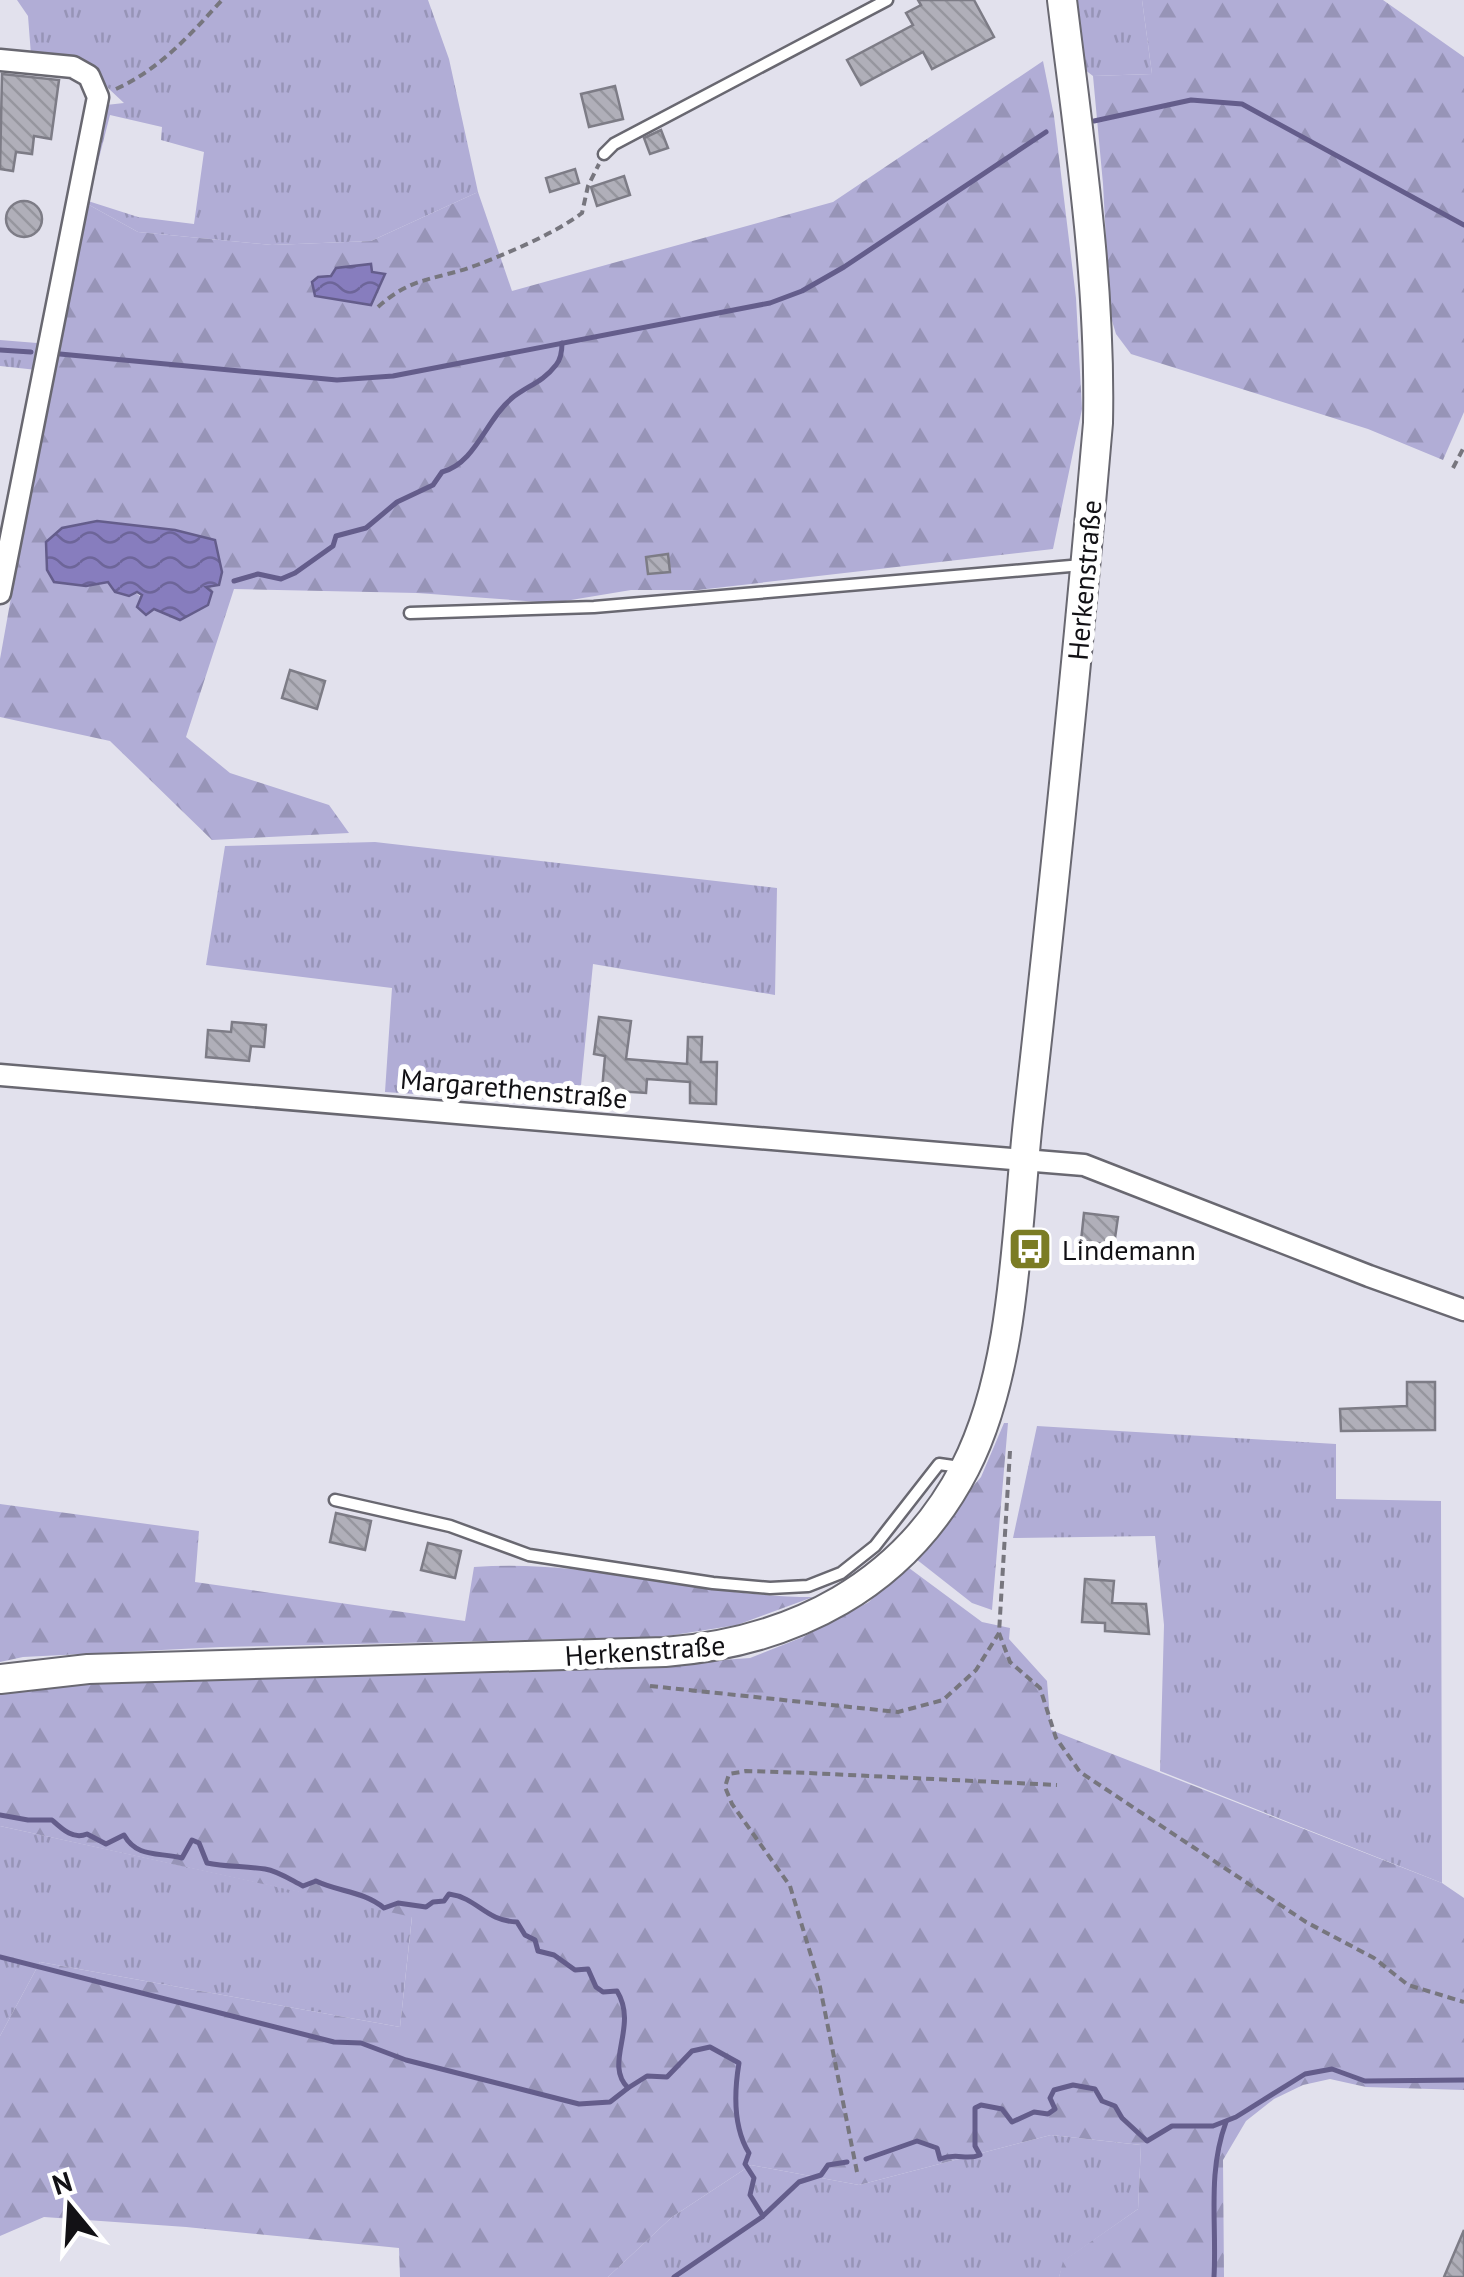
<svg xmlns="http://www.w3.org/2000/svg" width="1464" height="2277" font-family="'PT Sans',sans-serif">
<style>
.grass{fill:url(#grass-tufts);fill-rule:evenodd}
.forest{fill:url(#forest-firs);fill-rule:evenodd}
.water{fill:url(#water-waves);stroke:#645d8b;stroke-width:2.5}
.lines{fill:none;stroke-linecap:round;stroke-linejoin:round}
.stream{stroke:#645d8b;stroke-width:5}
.building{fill:url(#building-back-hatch);stroke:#7d7c86;stroke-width:2.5}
.lane-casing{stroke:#696871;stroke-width:15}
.street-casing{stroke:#696871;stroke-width:25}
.secondary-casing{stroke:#696871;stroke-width:32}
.path{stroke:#77767e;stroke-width:4;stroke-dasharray:8 5;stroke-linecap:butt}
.lane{stroke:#fff;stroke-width:10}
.street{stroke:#fff;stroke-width:20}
.secondary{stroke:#fff;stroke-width:28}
.labels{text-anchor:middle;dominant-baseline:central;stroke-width:10;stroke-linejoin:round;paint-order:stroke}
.street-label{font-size:28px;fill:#121115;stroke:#fff}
.poi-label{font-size:28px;fill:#121115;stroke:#fff;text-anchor:start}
</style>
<defs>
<pattern id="grass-tufts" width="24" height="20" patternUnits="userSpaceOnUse" patternTransform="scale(2.5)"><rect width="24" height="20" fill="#b1add6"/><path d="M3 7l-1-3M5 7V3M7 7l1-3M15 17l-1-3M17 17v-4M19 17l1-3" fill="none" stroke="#9794b7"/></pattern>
<pattern id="forest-firs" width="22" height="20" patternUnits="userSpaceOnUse" patternTransform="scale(2.5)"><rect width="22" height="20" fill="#b1add6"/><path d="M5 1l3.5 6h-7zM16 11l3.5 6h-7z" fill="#9794b7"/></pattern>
<pattern id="water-waves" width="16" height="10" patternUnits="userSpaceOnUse" patternTransform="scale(2.5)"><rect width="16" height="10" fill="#877dbe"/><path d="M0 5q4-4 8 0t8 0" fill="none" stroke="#6d6599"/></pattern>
<pattern id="building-back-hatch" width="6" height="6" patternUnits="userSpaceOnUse" patternTransform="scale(2.5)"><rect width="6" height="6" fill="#b0afb9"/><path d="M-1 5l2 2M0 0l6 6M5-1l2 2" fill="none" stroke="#96969e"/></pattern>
</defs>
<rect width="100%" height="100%" fill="#e2e1ed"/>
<g class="grass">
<path d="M17,0H428L449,59L478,192L371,241L272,245L138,232L82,201L106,105L124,103L77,59L31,55L28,16ZM110,115L162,127L161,140L204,152L194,224L138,217L88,201Z"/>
<polygon points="1072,0 1142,0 1152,74 1093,76 1080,66"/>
<polygon points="0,340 37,343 37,370 0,366"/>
<polygon points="375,842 777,888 775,995 593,964 579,1105 385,1092 392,988 206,965 225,846"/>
<polygon points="1037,1426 1336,1444 1336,1499 1441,1501 1442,1883 1160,1771 1164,1625 1155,1536 1013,1538"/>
<polygon points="0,1826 412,1916 400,2027 40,1962 0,2036"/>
<polygon points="1051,2135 1141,2145 1138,2209 1064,2261 1059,2277 608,2277 672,2217 751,2165 859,2185"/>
</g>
<g class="forest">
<polygon points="1142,0 1383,0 1464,57 1464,412 1443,460 1368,429 1131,354 1116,334 1110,314 1103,184 1093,76 1152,74"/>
<path d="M1043,61L1054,116L1076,298L1082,409L1053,549L698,590H631L553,603L417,593L234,589L186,737L230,773L329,805L349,833L212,840L110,741L0,717V659L82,201L138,232L272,245L371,241L478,192L512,291L833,202ZM97,521L175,530L215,540L222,573L204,586L180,620C171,615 159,611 152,605C129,588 117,576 86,586Z"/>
<polygon points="1004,1423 1008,1423 992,1610 972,1603 916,1559 917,1550 981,1477"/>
<path d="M0,1504L199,1531L195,1582L465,1621L474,1567C588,1558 699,1597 813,1597L737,1625L661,1637L221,1647L23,1657L0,1662Z"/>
<polygon points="909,1568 982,1622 1010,1628 1009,1639 1047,1681 1051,1730 1442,1883 1464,1898 1464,2090 1366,2087 1330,2079 1303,2085 1274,2099 1246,2121 1223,2160 1224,2277 1059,2277 1063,2261 1138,2209 1141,2145 1051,2135 859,2185 751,2165 672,2217 608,2277 400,2277 399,2248 186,2227 44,2217 0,2236 0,2036 40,1962 400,2027 412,1917 0,1826 0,1687 102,1676 667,1664 750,1658 803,1637 869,1602 900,1569"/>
</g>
<g class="water">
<polygon points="371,264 372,272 385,274 371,305 315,296 312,282 318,277 331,276 336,268"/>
<polygon points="97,521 175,530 215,540 222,572 219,585 206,587 212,592 208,605 180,620 154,609 146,615 137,607 142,595 137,592 129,596 115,592 108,582 86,586 54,582 47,570 46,542 62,528"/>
</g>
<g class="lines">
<g class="stream">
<polyline points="1094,121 1191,100 1242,104 1464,225"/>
<polyline points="0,350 31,352"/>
<polyline points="60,354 337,380 393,376 770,303 802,291 844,267 1046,132"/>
<path d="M234,581L258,574L281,579L295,573L333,546L336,536L366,528L397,502L433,485L442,472C476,463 486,419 512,398C527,386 543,382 556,365C561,359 562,352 562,343"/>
<path d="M0,1815L28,1820H52C62,1829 73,1840 87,1834L106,1844L124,1835C137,1858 158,1852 182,1858L192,1840L199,1843L207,1863C225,1867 246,1866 265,1869C278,1871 291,1880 303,1886L316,1881C339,1892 363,1891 384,1908L398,1903L426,1907L433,1902L444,1901L449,1894C478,1898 485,1921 517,1922L525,1935L535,1940L538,1951L554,1955L575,1970L588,1969L596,1987L603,1992L617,1991C639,2027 603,2063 628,2088L647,2076L667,2077L692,2051L710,2047L739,2063C734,2093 733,2127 749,2153L745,2164L754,2178L750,2195L763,2216L799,2182L821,2175L828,2165L847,2162"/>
<polyline points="0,1957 334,2042 361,2043 406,2060 579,2104 610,2102 628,2088"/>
<path d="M866,2159L917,2141L937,2148L940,2159C958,2152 965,2161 980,2155L975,2146V2108L981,2105L1002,2109L1012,2122L1034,2112L1048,2114L1055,2109L1050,2098L1054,2090L1073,2085L1095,2089L1102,2101L1115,2106L1122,2118L1147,2141L1172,2126H1213L1236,2117L1305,2074L1332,2069L1365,2081L1464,2080"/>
<polyline points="674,2277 762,2217"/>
<path d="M1214,2277C1217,2223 1207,2174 1226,2122"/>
</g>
</g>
<g class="building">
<polygon points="918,0 974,0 994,37 932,69 923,52 861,85 847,60 913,25 906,13 921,5"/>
<polygon points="2,74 59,80 51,139 34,136 32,154 16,152 13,171 0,169"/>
<polygon points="615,86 623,119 589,127 581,94"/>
<polygon points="661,130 668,148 650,154 644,138"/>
<polygon points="575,169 579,183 550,192 546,178"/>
<polygon points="624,176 630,195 597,206 591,187"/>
<circle cx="24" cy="219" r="18"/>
<polygon points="668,554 670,572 648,574 646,557"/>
<polygon points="290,670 325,681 317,709 282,698"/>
<polygon points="599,1017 631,1021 626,1059 687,1064 688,1037 702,1037 701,1062 717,1062 716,1104 690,1103 690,1082 647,1079 646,1093 602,1090 605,1056 594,1054"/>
<polygon points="232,1022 266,1025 264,1047 251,1046 249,1061 206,1057 208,1030 231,1032"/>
<polygon points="1084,1213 1118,1217 1114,1245 1081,1241"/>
<polygon points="1407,1382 1435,1382 1435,1430 1341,1431 1340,1409 1407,1406"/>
<polygon points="336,1513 371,1521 365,1550 330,1542"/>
<polygon points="428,1543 461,1551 455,1578 421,1570"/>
<polygon points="1085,1579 1114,1581 1112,1603 1146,1604 1149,1634 1105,1631 1105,1623 1082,1622"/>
<polygon points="1464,2230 1464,2277 1444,2277"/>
</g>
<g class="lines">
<defs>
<g id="lane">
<polyline points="604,154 614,144 887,0"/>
<polyline points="410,613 594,607 1082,565"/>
<polyline points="335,1500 450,1526 529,1555 713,1583 770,1588 808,1586 841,1573 875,1546 939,1464 960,1467"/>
</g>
<g id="street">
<polyline points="0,60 73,67 89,76 98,97 0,593"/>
<polyline points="0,1075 1084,1165 1369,1276 1464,1310"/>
</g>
<path id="secondary" d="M0,1679L88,1669L665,1652C793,1642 904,1586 965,1468C1016,1369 1016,1231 1028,1121C1054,888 1078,656 1098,423C1101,281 1079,140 1062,0"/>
</defs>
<use href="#lane" class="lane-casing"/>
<use href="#street" class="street-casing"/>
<use href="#secondary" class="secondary-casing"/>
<g class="path">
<path d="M116,89C160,69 190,35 222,0"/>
<path d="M378,307C412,276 437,280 477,265C510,252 554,234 582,213L588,186L599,164"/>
<polyline points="1453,468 1464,447"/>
<polyline points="1010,1451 999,1633 1010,1662 1040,1688 1056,1738 1080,1772 1306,1922 1374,1958 1408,1985 1464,2002"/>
<polyline points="650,1686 898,1712 943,1700 976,1670 999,1633"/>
<polyline points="857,2172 819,1982 790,1886 732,1804 725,1787 729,1774 746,1771 809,1773 1057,1785"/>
</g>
<use href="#lane" class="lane"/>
<use href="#street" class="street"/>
<use href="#secondary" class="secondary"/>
</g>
<defs>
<symbol id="bus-square" viewBox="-11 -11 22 22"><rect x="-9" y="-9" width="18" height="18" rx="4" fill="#7b7c24" stroke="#fff"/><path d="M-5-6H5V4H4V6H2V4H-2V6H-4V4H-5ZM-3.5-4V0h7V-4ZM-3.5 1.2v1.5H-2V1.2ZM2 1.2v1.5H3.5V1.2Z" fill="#fff"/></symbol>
</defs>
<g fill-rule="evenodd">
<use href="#bus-square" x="1005" y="1224" width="50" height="50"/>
</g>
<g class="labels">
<g class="street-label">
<text transform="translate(1084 580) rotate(-85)">Herkenstraße</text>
<text transform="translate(514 1088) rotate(5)">Margarethenstraße</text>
<text transform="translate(645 1650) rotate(-4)">Herkenstraße</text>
</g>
<g class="poi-label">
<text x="1062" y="1249">Lindemann</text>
</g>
</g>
<g transform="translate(70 2207) rotate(342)" stroke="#ffffff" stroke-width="8" paint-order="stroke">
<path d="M0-8L18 38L0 25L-18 38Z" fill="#121115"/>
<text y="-15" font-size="28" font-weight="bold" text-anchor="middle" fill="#121115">N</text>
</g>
</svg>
